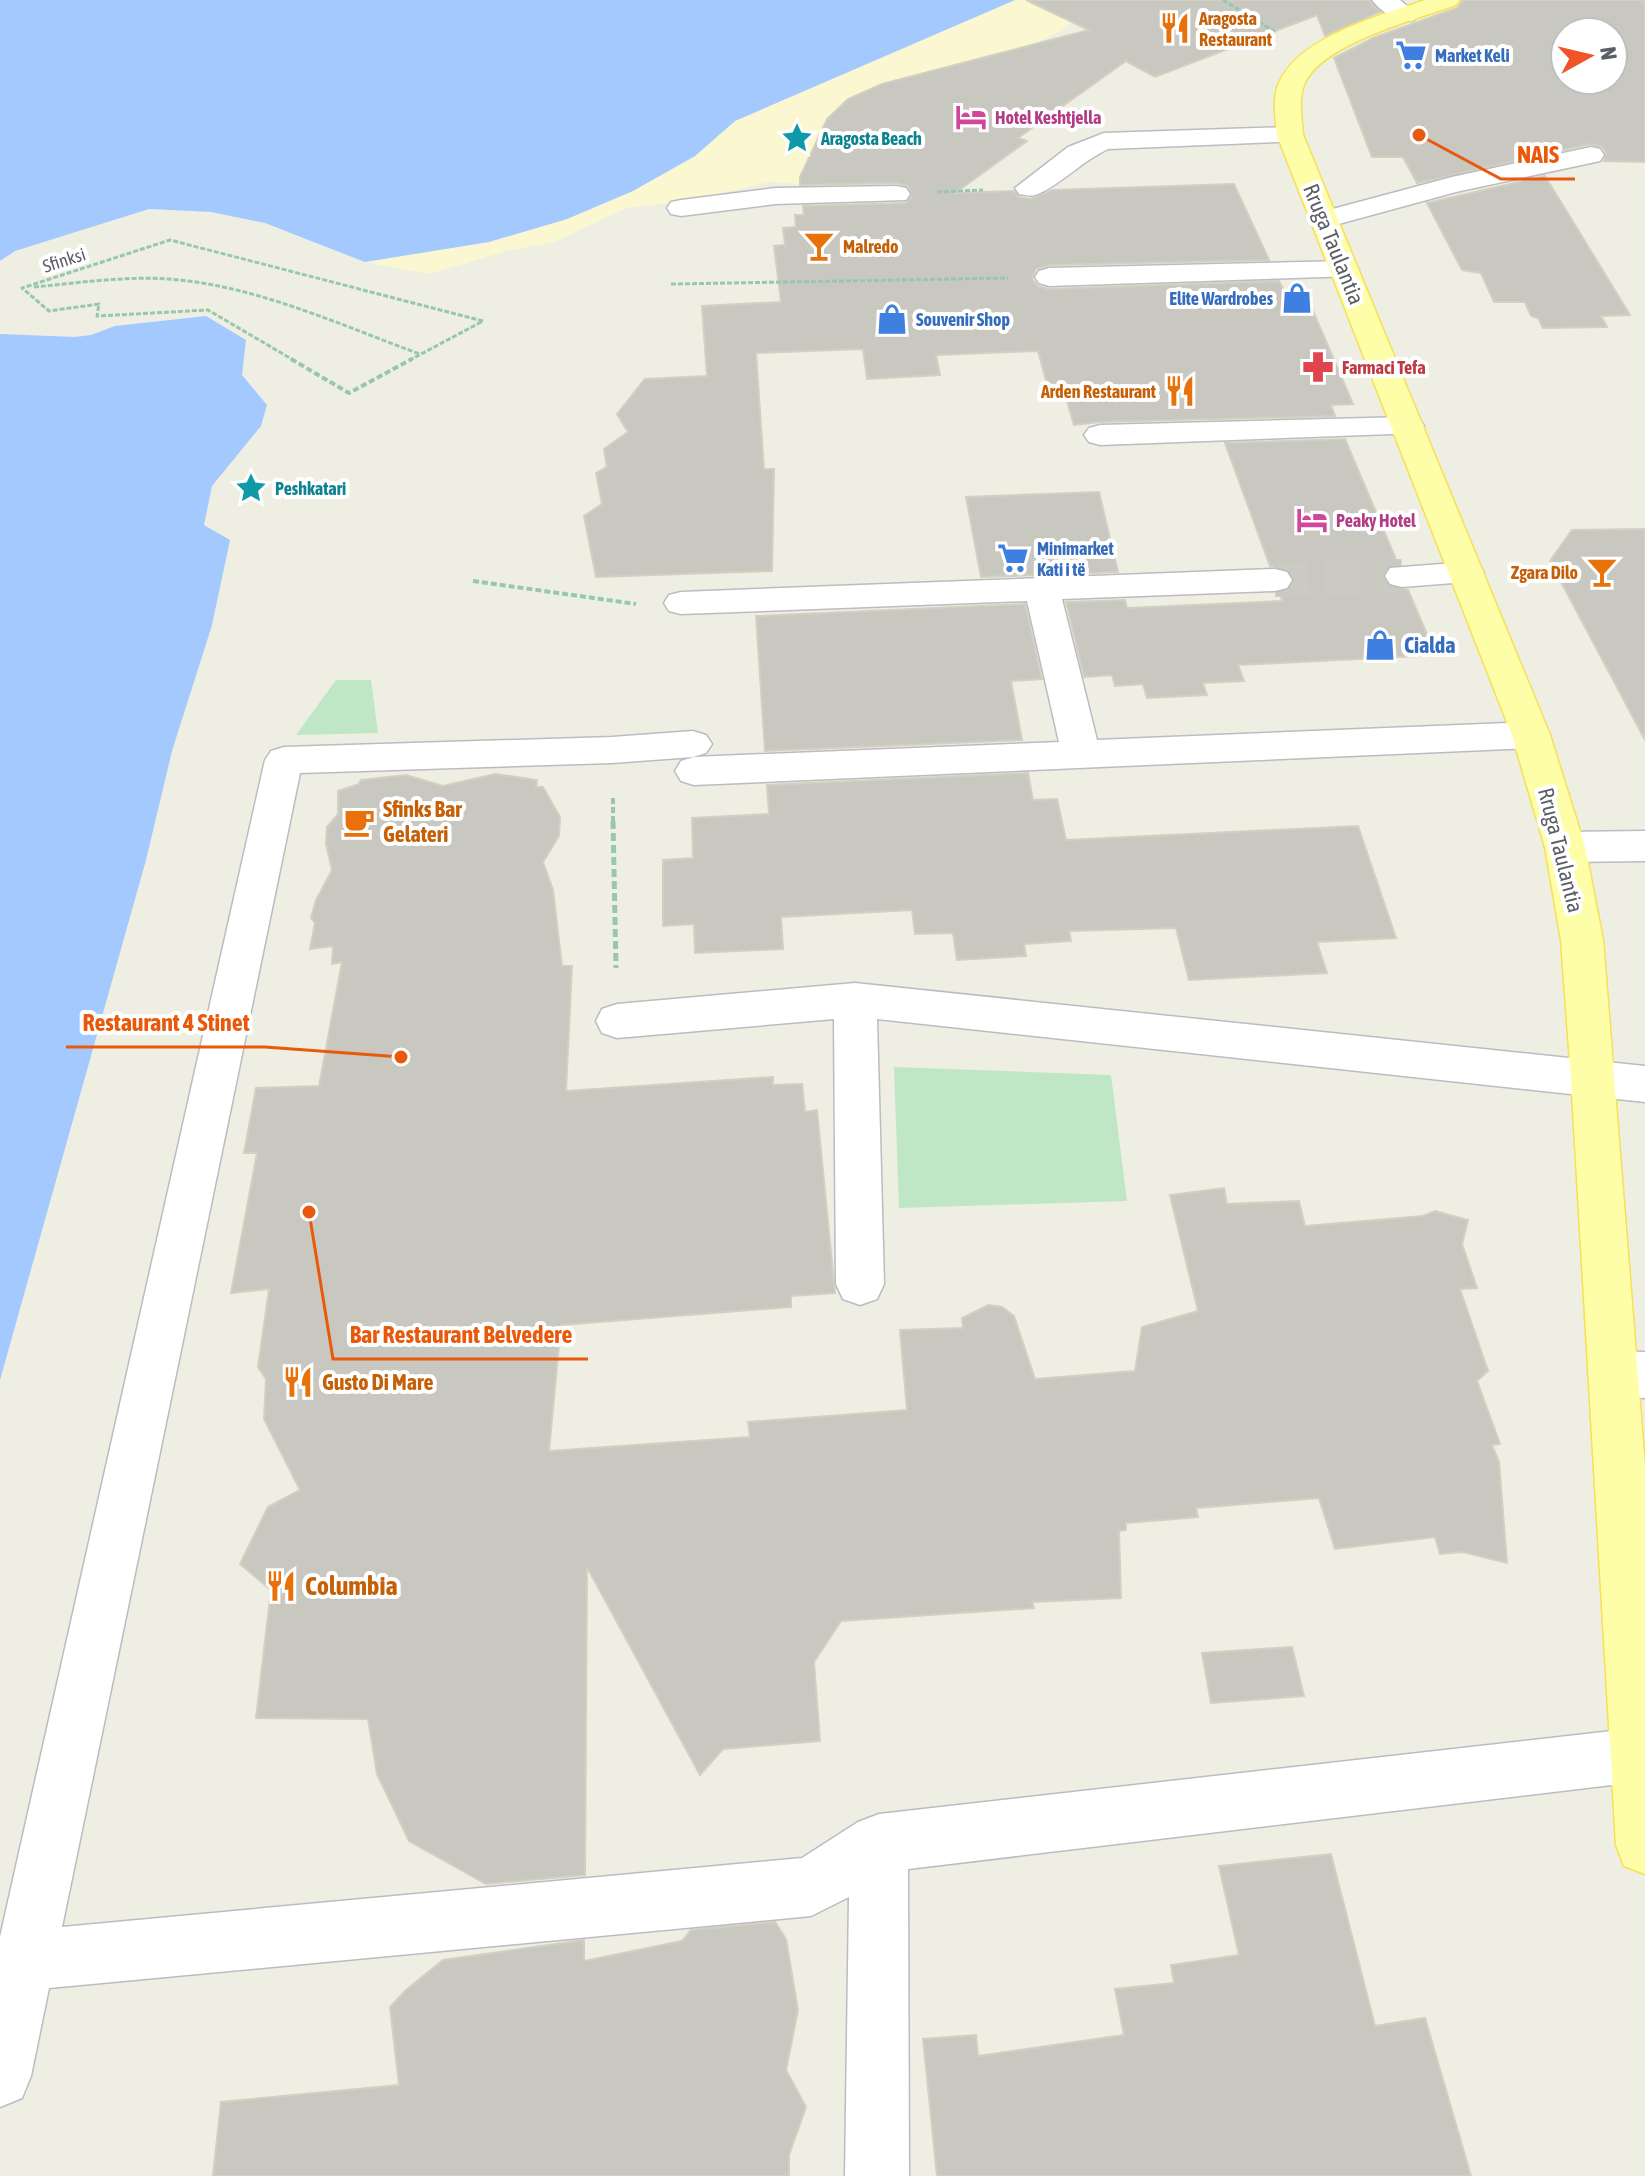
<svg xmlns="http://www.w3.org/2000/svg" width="1645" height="2176" font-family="'Asap Condensed',sans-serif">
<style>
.green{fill:#bfe7c5}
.sand{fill:#fbf8d1}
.water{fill:#a3c9ff}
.building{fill:#c9c8c0;stroke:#d3d0c1;stroke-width:2;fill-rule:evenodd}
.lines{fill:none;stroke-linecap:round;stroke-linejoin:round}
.minor-tunnel{stroke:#cacac3;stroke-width:34;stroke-dasharray:34 17;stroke-linecap:butt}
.minor-casing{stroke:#bbbcc2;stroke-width:3}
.major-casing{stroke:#f6e055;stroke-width:3}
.path-far2{stroke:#97c8ac;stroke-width:3;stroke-dasharray:5 2;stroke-linecap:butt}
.path-far1{stroke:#97c8ac;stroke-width:4;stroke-dasharray:6 3;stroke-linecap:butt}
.path{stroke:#97c8ac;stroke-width:5;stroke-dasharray:8 4;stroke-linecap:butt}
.minor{fill:#fff;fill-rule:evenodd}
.major{fill:#fffea8;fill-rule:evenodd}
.labels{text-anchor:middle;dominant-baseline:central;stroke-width:8;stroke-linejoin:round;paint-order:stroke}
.far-food-label{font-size:18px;font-weight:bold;fill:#c56008;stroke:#fff;text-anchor:start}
.far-shop-label{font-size:18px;font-weight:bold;fill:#366cbe;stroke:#fff;text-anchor:start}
.far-hotel-label{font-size:18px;font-weight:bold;fill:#b23c85;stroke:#fff;text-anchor:start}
.far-culture-label{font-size:18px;font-weight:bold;fill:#0d838f;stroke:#fff;text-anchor:start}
.far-street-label{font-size:18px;fill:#5b5e64;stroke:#fff}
.far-health-label{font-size:18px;font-weight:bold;fill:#be3a42;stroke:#fff;text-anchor:start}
.street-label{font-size:22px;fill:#5b5e64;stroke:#fff}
.shop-label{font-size:22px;font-weight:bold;fill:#366cbe;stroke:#fff;text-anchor:start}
.food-label{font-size:22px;font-weight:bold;fill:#c56008;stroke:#fff;text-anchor:start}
.near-food-label{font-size:26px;font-weight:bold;fill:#c56008;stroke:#fff;text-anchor:start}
.leader{fill:none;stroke:#e8590c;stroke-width:3}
.callout-dot{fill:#e8590c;stroke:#fff;stroke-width:3}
.callout-label{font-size:24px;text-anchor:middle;font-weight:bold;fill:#e8590c;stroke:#fff;stroke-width:8;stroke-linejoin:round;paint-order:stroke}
</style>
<rect width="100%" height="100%" fill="#efeee3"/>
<g class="green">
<polygon points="336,680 371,680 378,733 296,735"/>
<polygon points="894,1067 1111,1075 1127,1201 899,1208"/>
</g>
<polygon class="sand" points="1015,0 1105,0 1095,3 1060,31 886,116 862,188 770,182 686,201 626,208 555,242 510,250 429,274 365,262 489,242 568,219 633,191 695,156 735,121"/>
<g class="water">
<polygon points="0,0 1015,0 735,121 695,156 633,191 567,219 489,242 365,262 265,223 211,212 149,209 15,251 0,261"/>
<polygon points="206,316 246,340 242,375 267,405 261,426 212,486 204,525 230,540 212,625 172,751 146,860 0,1380 0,334 75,337 91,335 115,326"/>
</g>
<g class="building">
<polygon points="1026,0 1369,0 1380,12 1325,36 1317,15 1155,77 1126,61 1018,138 1027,141 955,193 1014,191 1019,197 1031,199 1052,190 1234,184 1269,260 1049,265 1036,269 1032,279 1038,286 1049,289 1279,281 1284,290 1304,290 1353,404 1331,405 1335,416 1100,422 1074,425 1062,384 1047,384 1038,351 936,355 940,375 867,379 863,349 756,353 764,469 774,469 772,571 596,577 584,516 602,504 596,473 607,467 604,449 628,432 617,414 645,379 707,376 702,306 781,302 774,246 785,245 783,228 796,227 795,215 804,215 803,206 906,203 912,196 908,186 897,183 800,185 800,177 827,119 848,99 882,84 1089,30"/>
<path d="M1463,0H1645V162L1604,161L1606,153L1602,147L1590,144L1417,183L1403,157H1372L1334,58L1373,38L1457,8ZM1565,32H1613V80H1565Z"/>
<polygon points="1545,176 1630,315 1601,316 1607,327 1543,328 1538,318 1531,316 1525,302 1494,302 1481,273 1462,270 1427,203"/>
<polygon points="1345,439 1398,564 1387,566 1382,578 1389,587 1408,590 1436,655 1238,665 1244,681 1203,683 1207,695 1147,698 1143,684 1115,686 1112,675 1084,677 1066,602 1125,600 1127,608 1282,601 1280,593 1290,590 1295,582 1288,569 1270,566 1225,443"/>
<polygon points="1099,492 1118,572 981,577 966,497"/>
<polygon points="1645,529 1645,740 1550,561 1572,530"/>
<polygon points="1025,604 1042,679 1011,681 1022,740 765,751 756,616"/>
<polygon points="1028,773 1033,800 1057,799 1066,840 1358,826 1396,938 1317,942 1327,973 1189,980 1176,928 1069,931 1071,941 1024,944 1026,956 957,960 953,933 915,934 912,910 781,917 783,949 695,953 694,924 663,926 663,860 693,858 692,818 769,814 767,785"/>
<polygon points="495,774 537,780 536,787 543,787 560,817 559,836 543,862 553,890 562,966 572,966 566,1091 773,1077 773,1085 802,1084 805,1112 817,1110 835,1293 791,1296 791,1307 561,1325 549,1451 750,1437 748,1422 907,1410 900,1330 963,1328 962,1318 988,1305 1002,1307 1014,1316 1035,1379 1135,1371 1142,1327 1198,1311 1170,1195 1224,1188 1227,1204 1299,1201 1305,1226 1423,1216 1435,1211 1468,1220 1462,1244 1477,1288 1460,1289 1488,1371 1477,1381 1500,1444 1492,1445 1499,1462 1507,1563 1463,1552 1440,1554 1435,1537 1335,1549 1319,1498 1196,1508 1198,1517 1126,1523 1126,1530 1119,1531 1121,1598 1032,1602 1034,1608 841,1621 814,1662 820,1741 723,1749 700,1775 587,1567 585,1875 486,1884 409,1841 377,1774 368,1719 256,1718 271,1590 240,1564 268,1507 300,1490 264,1419 266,1379 258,1367 269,1289 231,1293 257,1153 244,1153 256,1088 319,1086 342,962 332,964 333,946 310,949 315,923 311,918 316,900 332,870 326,844 327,827 338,814 338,791 359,784 361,780 406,775 443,786"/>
<polygon points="1292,1647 1304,1696 1211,1703 1202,1653"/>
<polygon points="1331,1854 1375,2026 1425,2018 1471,2176 937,2176 923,2039 976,2035 978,2056 1124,2035 1115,1989 1174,1983 1171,1965 1239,1955 1219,1866"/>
<polygon points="775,1922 786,1939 798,2010 786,2070 806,2107 789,2155 789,2176 213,2176 221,2102 399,2085 390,2007 406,1990 443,1960 584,1940 584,1961 682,1941 691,1930"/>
</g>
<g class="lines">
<polyline class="minor-tunnel" points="1275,580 1402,576"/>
<defs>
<g id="minor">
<path d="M1372,0H1400L1418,15L1414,20C1399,24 1382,13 1372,0Z"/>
<path d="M1290,127L1299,129L1303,135L1299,141L1108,149C1082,161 1063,183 1038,194C1032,197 1026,195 1019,194L1015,188L1068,147L1104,133Z"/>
<polygon points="1591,147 1600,149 1604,155 1600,161 1456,192 1324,228 1314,226 1310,220 1314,214 1452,177"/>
<polygon points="896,186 906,188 910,194 906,200 775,204 681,216 671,214 667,208 671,202 681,200 775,188"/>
<polygon points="1345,261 1355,264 1359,270 1355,276 1049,286 1039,283 1035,277 1039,271 1049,268"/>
<polygon points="1408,417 1419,419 1424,426 1419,433 1100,445 1089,442 1084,435 1089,428 1100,425"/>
<polygon points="1467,562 1479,565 1484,573 1479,581 1402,587 1390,584 1385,576 1390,568"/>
<polygon points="1275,569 1287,572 1292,580 1287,588 1275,591 1062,599 1097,740 1531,722 1544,726 1550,735 1544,744 1531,748 694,785 681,781 675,771 681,761 694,757 1059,742 1027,601 681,614 669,611 664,603 669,595 681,592"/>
<polygon points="693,731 706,735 712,744 706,753 693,757 612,763 300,773 62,1927 802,1858 858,1822 879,1814 1638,1728 1645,1731 1645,1781 908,1869 909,2176 845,2176 849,1897 811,1916 49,1988 31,2076 22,2098 0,2107 0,1937 265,760 271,751 284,747 612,737"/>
<polygon points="1645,831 1645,861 1565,862 1551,857 1545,847 1551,837 1565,832"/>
<polygon points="855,983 1645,1066 1645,1102 877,1019 884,1284 877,1299 860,1305 843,1299 836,1284 834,1019 617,1038 602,1033 596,1021 602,1009 617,1004"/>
<polygon points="1613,1351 1645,1352 1645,1398 1613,1397 1596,1390 1588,1374 1596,1358"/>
</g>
<path id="major" d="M1425,0H1460L1456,5C1417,19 1320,44 1304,85C1298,100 1302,119 1303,135L1550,735L1585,847L1603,940L1645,1467V1874L1624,1866L1616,1845L1571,1076L1561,940L1545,847L1512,735L1277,135C1276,119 1272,100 1278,85C1298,36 1380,16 1425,0Z"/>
</defs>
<use href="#minor" class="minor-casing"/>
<use href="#major" class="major-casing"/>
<g class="path-far2">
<polyline points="1223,0 1277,33"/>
<polyline points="937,192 983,190"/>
<polyline points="671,284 1008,278"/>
<path d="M34,287C78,283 124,276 168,279C255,285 340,325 420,354"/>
<polyline points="295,361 208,310 97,316 99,304 49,311 22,288 170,240 483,321 408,361"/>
</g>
<g class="path-far1">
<polyline points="291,359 349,393 412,359"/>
<polyline points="473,581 636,604"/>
<polyline points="613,798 613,823"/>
</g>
<polyline class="path" points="613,821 616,968"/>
<use href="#minor" class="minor"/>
<use href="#major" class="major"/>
</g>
<defs>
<symbol id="restaurant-bare" viewBox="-9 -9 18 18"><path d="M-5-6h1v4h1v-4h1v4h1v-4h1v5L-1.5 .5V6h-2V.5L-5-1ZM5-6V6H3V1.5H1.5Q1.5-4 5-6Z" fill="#e8710a" stroke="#fff" stroke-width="2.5" paint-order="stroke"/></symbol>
<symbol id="supermarket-bare" viewBox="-9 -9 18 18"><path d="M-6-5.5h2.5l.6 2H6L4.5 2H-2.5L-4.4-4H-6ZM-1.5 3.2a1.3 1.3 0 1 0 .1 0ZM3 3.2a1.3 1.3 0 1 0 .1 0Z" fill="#3f7fe0" stroke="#fff" stroke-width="2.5" paint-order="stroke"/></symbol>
<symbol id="hotel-bare" viewBox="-9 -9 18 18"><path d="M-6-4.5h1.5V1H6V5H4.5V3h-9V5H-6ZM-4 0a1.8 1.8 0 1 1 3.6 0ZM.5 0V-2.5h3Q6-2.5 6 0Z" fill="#d1479c" stroke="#fff" stroke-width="2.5" paint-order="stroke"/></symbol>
<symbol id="sight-bare" viewBox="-9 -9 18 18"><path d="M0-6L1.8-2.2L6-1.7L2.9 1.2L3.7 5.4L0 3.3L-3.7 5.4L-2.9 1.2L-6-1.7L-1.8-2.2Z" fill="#0f9aa8" stroke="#fff" stroke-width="2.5" paint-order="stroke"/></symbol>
<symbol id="bar-bare" viewBox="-9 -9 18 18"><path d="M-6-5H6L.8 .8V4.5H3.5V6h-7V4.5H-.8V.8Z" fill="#e8710a" stroke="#fff" stroke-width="2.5" paint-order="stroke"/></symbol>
<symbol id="shop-bare" viewBox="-9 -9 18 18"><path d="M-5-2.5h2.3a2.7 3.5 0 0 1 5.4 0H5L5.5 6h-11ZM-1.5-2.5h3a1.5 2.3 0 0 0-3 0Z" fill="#3f7fe0" stroke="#fff" stroke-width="2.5" paint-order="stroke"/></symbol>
<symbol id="pharmacy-bare" viewBox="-9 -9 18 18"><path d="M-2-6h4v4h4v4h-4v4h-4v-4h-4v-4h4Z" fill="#e0444e" stroke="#fff" stroke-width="2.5" paint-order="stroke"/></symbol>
<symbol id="cafe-bare" viewBox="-9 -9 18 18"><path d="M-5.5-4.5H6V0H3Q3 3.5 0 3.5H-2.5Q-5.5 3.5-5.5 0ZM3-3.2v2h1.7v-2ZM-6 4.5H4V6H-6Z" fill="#e8710a" stroke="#fff" stroke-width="2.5" paint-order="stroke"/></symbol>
</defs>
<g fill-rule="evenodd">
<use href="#restaurant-bare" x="1153" y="6" width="44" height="44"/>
<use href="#supermarket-bare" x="1389" y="33" width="44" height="44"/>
<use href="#hotel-bare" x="949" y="95" width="44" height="44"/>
<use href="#sight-bare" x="775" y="116" width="44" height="44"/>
<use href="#bar-bare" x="797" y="224" width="44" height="44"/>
<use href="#shop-bare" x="1275" y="276" width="44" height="44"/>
<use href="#shop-bare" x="870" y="297" width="44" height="44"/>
<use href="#pharmacy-bare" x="1296" y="345" width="44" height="44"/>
<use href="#restaurant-bare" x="1158" y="369" width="44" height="44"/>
<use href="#sight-bare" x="229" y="466" width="44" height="44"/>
<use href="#hotel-bare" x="1290" y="498" width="44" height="44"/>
<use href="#supermarket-bare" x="991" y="536" width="44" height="44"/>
<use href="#bar-bare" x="1580" y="550" width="44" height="44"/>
<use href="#shop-bare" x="1358" y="623" width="44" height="44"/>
<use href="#cafe-bare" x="337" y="800" width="44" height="44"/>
<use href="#restaurant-bare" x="276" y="1360" width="44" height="44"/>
<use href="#restaurant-bare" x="259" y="1564" width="44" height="44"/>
</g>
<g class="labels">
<g class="far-food-label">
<text x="1199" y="18">Aragosta<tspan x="1199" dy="21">Restaurant</tspan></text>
<text x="843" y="246">Malredo</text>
<text x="1156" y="391" text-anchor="end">Arden Restaurant</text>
<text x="1578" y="572" text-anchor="end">Zgara Dilo</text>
</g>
<g class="far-shop-label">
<text x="1435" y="55">Market Keli</text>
<text x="1273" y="298" text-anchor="end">Elite Wardrobes</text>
<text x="916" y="319">Souvenir Shop</text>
<text x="1037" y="548">Minimarket<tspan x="1037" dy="21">Kati i të</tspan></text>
</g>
<g class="far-hotel-label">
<text x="995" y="117">Hotel Keshtjella</text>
<text x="1336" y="520">Peaky Hotel</text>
</g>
<g class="far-culture-label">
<text x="821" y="138">Aragosta Beach</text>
<text x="275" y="488">Peshkatari</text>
</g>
<g class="far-street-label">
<text transform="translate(64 260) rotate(-18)">Sfinksi</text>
</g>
<g class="far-health-label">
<text x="1342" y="367">Farmaci Tefa</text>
</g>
<g class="street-label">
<text transform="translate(1334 244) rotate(68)">Rruga Taulantia</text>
<text transform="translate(1561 850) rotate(76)">Rruga Taulantia</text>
</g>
<g class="shop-label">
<text x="1404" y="645">Cialda</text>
</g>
<g class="food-label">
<text x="383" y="809">Sfinks Bar<tspan x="383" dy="25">Gelateri</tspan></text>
<text x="322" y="1382">Gusto Di Mare</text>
</g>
<g class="near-food-label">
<text x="305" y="1586">Columbia</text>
</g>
</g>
<path class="leader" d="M1419 135L1501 179H1575M401 1057L265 1047H66M309 1212L333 1359H588"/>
<g class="callout-dot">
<circle cx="1419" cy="135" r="8"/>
<circle cx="401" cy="1057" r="8"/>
<circle cx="309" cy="1212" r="8"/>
</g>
<g class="callout-label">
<text x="1538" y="163">NAIS</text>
<text x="166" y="1031">Restaurant 4 Stinet</text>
<text x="461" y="1343">Bar Restaurant Belvedere</text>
</g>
<g transform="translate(1589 56) rotate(82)"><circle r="38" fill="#ffffff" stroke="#bdbfc1" stroke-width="2"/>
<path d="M0-6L14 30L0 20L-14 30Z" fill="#ef5529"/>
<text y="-12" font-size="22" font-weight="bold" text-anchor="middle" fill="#5b5e64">N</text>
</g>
</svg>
